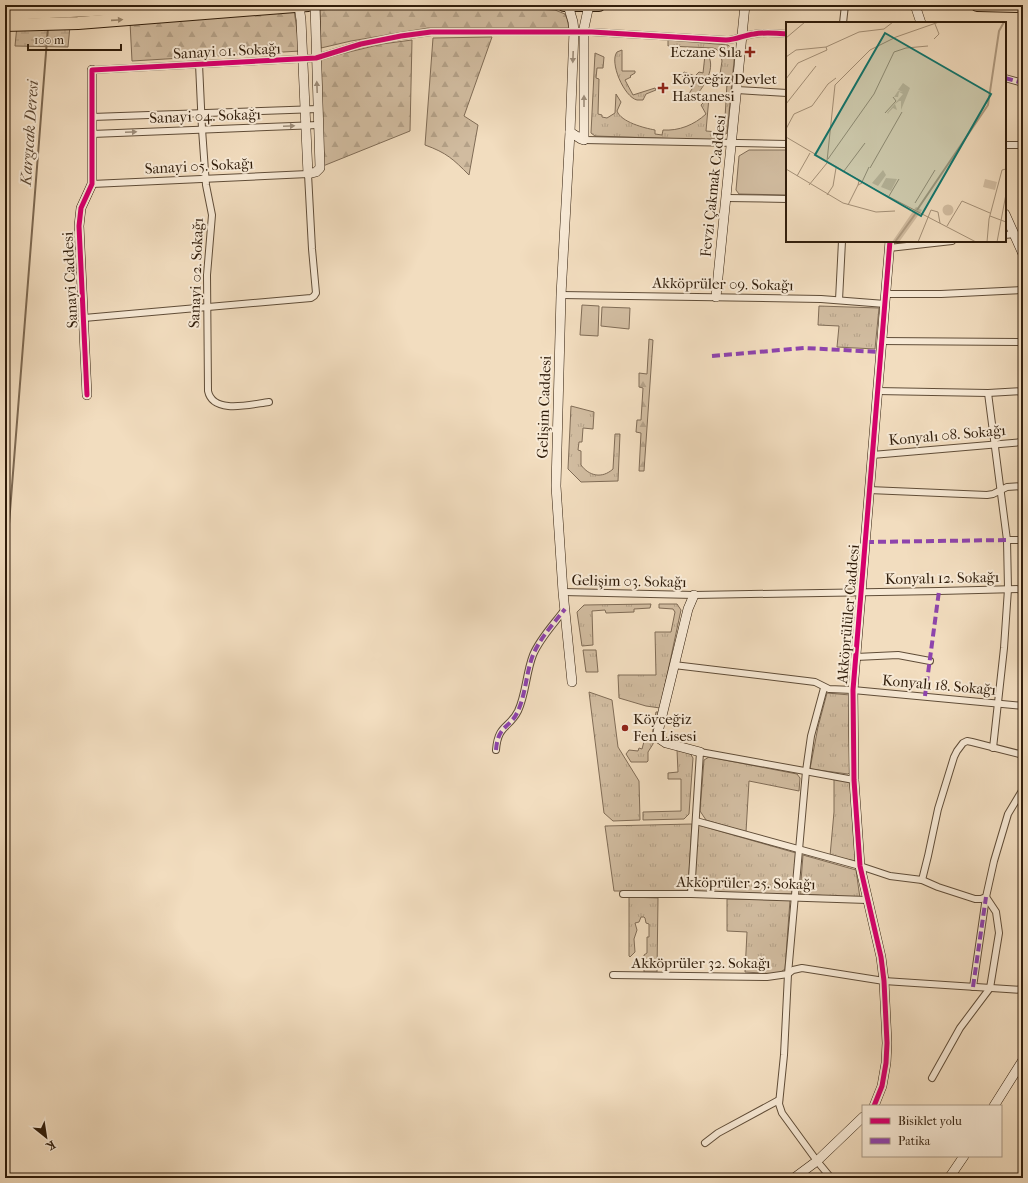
<svg xmlns="http://www.w3.org/2000/svg" width="1028" height="1183" font-family="'IM FELL French Canon',serif">
<style>
.grass{fill:url(#grass-tufts);stroke:#806c56}
.forest{fill:url(#forest-firs);stroke:#806c56}
.wetland{fill:url(#wetland-marsh);stroke:#806c56}
.green{fill:#d1bca0;stroke:#806c56}
.lines{fill:none;stroke-linecap:round;stroke-linejoin:round}
.stream{stroke:#7d6952;stroke-width:2}
.street-casing{stroke:#604d38;stroke-width:8}
.secondary-casing{stroke:#301d0b;stroke-width:10}
.highway-casing{stroke:#301d0b;stroke-width:14}
.street{stroke:#f7e9d5;stroke-width:6}
.secondary{stroke:#f7e9d5;stroke-width:9}
.highway{stroke:#f2ddbf;stroke-width:12}
.quiet{stroke:#8e44ad;stroke-width:4;stroke-dasharray:8 4;stroke-linecap:butt}
.cycleway-casing{stroke:#f7e9d5;stroke-width:8}
.cycleway{stroke:#d6006c;stroke-width:5}
.oneway{fill:#9b876e}
.oneway2{fill:#9d8d7a}
.poi-dot{fill:#8f2418;stroke:#f7e9d5;stroke-width:1.5}
.labels{text-anchor:middle;dominant-baseline:central;stroke-width:4;stroke-linejoin:round;paint-order:stroke}
.street-label{font-size:15px;fill:#301d0b;stroke:#f7e9d5}
.poi-label{font-size:15px;fill:#301d0b;stroke:#f7e9d5;text-anchor:start}
.water-label{font-size:16px;font-style:italic;fill:#5d4935;stroke:#f7e9d5}
.inset-river{fill:none;stroke:#b09c82;stroke-width:2}
.inset-road{fill:none;stroke:#a49077;stroke-width:1}
.view{fill:#0f766e;fill-opacity:0.15;stroke:#0f766e;stroke-width:2}
.inset-edge{fill:none;stroke:#301d0b;stroke-width:2}
</style>
<defs>
<pattern id="grass-tufts" width="24" height="20" patternUnits="userSpaceOnUse"><rect width="24" height="20" fill="#d1bca0"/><path d="M3 7l-1-3M5 7V3M7 7l1-3M15 17l-1-3M17 17v-4M19 17l1-3" fill="none" stroke="#b4a188"/></pattern>
<pattern id="forest-firs" width="22" height="20" patternUnits="userSpaceOnUse"><rect width="22" height="20" fill="#d1bca0"/><path d="M5 1l3.5 6h-7zM16 11l3.5 6h-7z" fill="#b4a188"/></pattern>
<pattern id="wetland-marsh" width="20" height="14" patternUnits="userSpaceOnUse"><rect width="20" height="14" fill="#d1bca0"/><path d="M1 5h8M5 5V1M11 12h8M15 12V8" fill="none" stroke="#b4a188"/></pattern>
</defs>
<rect width="100%" height="100%" fill="#f2ddbf"/>
<filter id="stains"><feTurbulence type="fractalNoise" baseFrequency=".005" numOctaves="4"/><feColorMatrix values="0 0 0 0 .2 0 0 0 0 .09 0 0 0 0 .02 0 0 0 .5 -.17"/></filter>
<radialGradient id="worn" r=".72"><stop offset=".6" stop-color="#630" stop-opacity="0"/><stop offset="1" stop-color="#630" stop-opacity=".3"/></radialGradient>
<g class="grass">
<path d="M668,40L728,45L735,51L727,133L718,140L595,136L591,133L595,53L604,57L603,68H597L596,78L599,79L598,114L602,115V117L607,118L615,113L616,94L621,102L617,111C621,122 644,128 655,130V134L662,135L663,130C679,131 694,125 706,114L701,105L709,97L706,131L719,132V122H721V118H725L727,83L719,81L722,61L720,52L716,49L713,48L668,46Z"/>
<path d="M622,50V71H635V73L630,76L631,77L625,80L633,95L655,88L656,90L646,94L643,100C641,100 639,100 637,100C624,97 609,62 617,52Z"/>
<path d="M705,55H708C717,70 701,92 690,101L686,98L696,83L682,76L684,72L695,76L699,72L703,73Z"/>
<polygon points="819,306 879,308 875,349 837,347 839,326 818,325"/>
<path d="M571,406L594,412L593,429L583,428L582,442H579L578,450L581,451V465C589,476 602,479 613,469L615,434H620L618,481L581,482L568,469Z"/>
<polygon points="651,604 650,608 634,609 634,612 606,613 605,610 592,611 593,645 582,646 577,612 584,605"/>
<polygon points="659,604 677,604 681,610 660,708 646,706 619,698 618,675 656,675 655,632 671,632 675,612 673,609 659,608"/>
<polygon points="583,650 596,650 598,672 586,672"/>
<polygon points="589,692 612,700 618,747 639,781 640,820 613,821 604,813"/>
<polygon points="827,693 850,695 851,771 848,774 810,769 818,727"/>
<polygon points="656,712 659,712 653,744 648,752 648,761 647,762 631,762 626,754 629,750 638,751 639,748 642,749 646,734 652,735"/>
<polygon points="677,750 690,753 693,758 689,814 684,819 643,820 643,812 681,811 681,779 668,779 668,773 678,772"/>
<polygon points="709,757 797,774 800,778 799,791 749,781 746,832 706,820 700,811 704,760"/>
<polygon points="834,779 852,782 856,861 830,856 834,812"/>
<polygon points="692,824 688,891 614,891 605,826"/>
<polygon points="698,825 796,853 792,894 694,892"/>
<polygon points="803,855 856,870 860,898 800,894"/>
<polygon points="629,897 658,898 657,972 644,972 644,969 648,965 647,960 644,959 644,955 647,953 647,937 649,937 649,924 646,923 645,918 644,917 641,917 639,922 635,923 637,930 634,939 635,952 630,957 629,956"/>
<polygon points="727,899 790,900 785,969 778,974 745,972 747,932 727,931"/>
</g>
<g class="forest">
<polygon points="394,5 458,5 555,10 565,14 567,19 569,28 428,28 351,41 321,48 320,10"/>
<polygon points="294,10 300,51 132,61 130,22"/>
<path d="M492,37L464,116L478,125L469,175C453,159 447,153 425,145L433,38Z"/>
<polygon points="412,40 410,131 323,166 320,59 382,44"/>
<polygon points="649,339 653,340 644,471 639,471 641,433 636,432 637,420 641,420 643,388 639,387 639,373 647,374"/>
</g>
<polygon class="wetland" points="19,5 72,5 68,47 15,46"/>
<g class="green">
<polygon points="749,150 787,150 787,195 739,194 736,190 739,156"/>
<polygon points="582,305 599,306 598,336 580,335"/>
<polygon points="602,307 630,308 629,329 601,326"/>
</g>
<g class="lines">
<polyline class="stream" points="5,575 48,27"/>
<defs>
<g id="street">
<polyline points="843,23 845,5"/>
<path d="M199,64L202,129L206,185L212,215L207,275L208,391C213,415 252,404 269,402"/>
<path d="M92,70L316,58L361,44L401,36L431,32H592L726,40C736,40 744,35 754,34C765,32 776,33 787,34"/>
<polyline points="1005,78 1023,83"/>
<polyline points="737,90 787,93"/>
<polyline points="92,117 318,109"/>
<polyline points="92,134 318,125"/>
<polyline points="584,140 787,144"/>
<polyline points="1005,145 1023,145"/>
<polyline points="726,198 787,199"/>
<polyline points="1005,235 1014,234"/>
<polyline points="889,248 952,241"/>
<polyline points="886,294 941,294 1023,290"/>
<polyline points="561,295 821,299 885,304"/>
<polyline points="839,300 842,241"/>
<polyline points="84,318 311,298 314,296 316,293 312,249 308,174 92,184"/>
<polyline points="881,341 1023,342"/>
<polyline points="877,391 988,393 1023,391"/>
<polyline points="988,393 1007,540 1008,589 1004,648 993,748"/>
<polyline points="872,455 1023,442"/>
<polyline points="869,490 987,495 993,494 1007,487 1023,486"/>
<polyline points="1007,540 1023,540"/>
<polyline points="563,592 694,595 939,591 1023,589"/>
<polyline points="856,657 898,655 930,661"/>
<polyline points="674,665 807,681 815,682 829,689 853,690 1023,706"/>
<polyline points="824,688 811,736 806,771 788,974 784,1055 779,1104 782,1113 817,1161 831,1178"/>
<path d="M496,750C498,724 509,729 518,711C526,694 526,673 533,655C540,638 554,624 565,609"/>
<polyline points="696,821 860,866 890,876 922,880 938,887 975,899 981,899 986,897"/>
<polyline points="922,880 928,856 938,809 954,757 957,751 963,743 967,741 972,742 1023,755"/>
<polyline points="623,894 691,894 867,900"/>
<polyline points="691,894 700,752 854,780"/>
<polyline points="613,975 767,977 788,974 793,970 802,968 884,981 1023,990"/>
<polyline points="973,987 986,897 994,861 1008,814 1023,789"/>
<polyline points="932,1078 960,1028 990,988 999,933 996,912 986,897"/>
<polyline points="705,1143 718,1133 779,1100"/>
</g>
<g id="secondary">
<polyline points="568,5 573,22 574,31 570,132 581,139 584,140 584,28 589,5"/>
<polyline points="915,5 921,23"/>
<polyline points="299,6 301,20 308,174 316,172 320,168 315,5"/>
<polyline points="570,132 561,295 556,486 563,592 572,682"/>
<polyline points="1005,214 1023,254"/>
<polyline points="716,297 745,5"/>
<polyline points="87,395 79,226 81,208 92,184 92,70"/>
<polyline points="694,595 688,609 658,732 660,739 666,743 700,752"/>
<polyline points="874,1106 882,1086 886,1063 887,1043 884,981 881,957 860,866 854,780 853,690 890,241"/>
<polyline points="994,1106 1023,1060"/>
<polyline points="794,1178 817,1161 863,1117"/>
<polyline points="949,1178 964,1156"/>
</g>
<g id="highway">
<polyline points="564,5 599,5"/>
<polyline points="977,5 1023,6"/>
<polyline points="5,14 201,5"/>
<polyline points="5,25 78,23 308,5"/>
</g>
</defs>
<use href="#street" class="street-casing"/>
<use href="#secondary" class="secondary-casing"/>
<use href="#highway" class="highway-casing"/>
<use href="#street" class="street"/>
<use href="#secondary" class="secondary"/>
<use href="#highway" class="highway"/>
<g class="quiet">
<polyline points="1005,78 1023,83"/>
<polyline points="712,356 804,348 880,352"/>
<polyline points="866,542 1007,540"/>
<polyline points="925,696 939,591"/>
<path d="M496,750C498,724 510,729 518,711C526,693 526,673 533,655C540,638 554,623 565,609"/>
<polyline points="973,987 986,897"/>
</g>
<defs>
<g id="cycleway">
<path d="M87,395L79,226L81,208L92,184V70L316,58L361,44L401,36L431,32H592L726,40C736,40 744,35 754,34C765,32 776,33 787,34"/>
<polyline points="874,1106 882,1086 886,1063 887,1043 884,981 881,957 860,866 854,780 853,690 890,241"/>
</g>
</defs>
<use href="#cycleway" class="cycleway-casing"/>
<use href="#cycleway" class="cycleway"/>
</g>
<defs><path id="oneway-solid" d="M-6-.8H1V-3.2L6.5 0L1 3.2V.8H-6Z"/></defs>
<use class="oneway" href="#oneway-solid" transform="translate(117 20) rotate(-4)"/>
<g class="oneway2">
<use href="#oneway-solid" transform="translate(573 57) rotate(92)"/>
<use href="#oneway-solid" transform="translate(317 87) rotate(-92)"/>
<use href="#oneway-solid" transform="translate(584 101) rotate(-90)"/>
<use href="#oneway-solid" transform="translate(289 126) rotate(-2)"/>
<use href="#oneway-solid" transform="translate(131 132) rotate(-2)"/>
</g>
<g class="poi-dot">
<path d="M748 46h4v4h4v4h-4v4h-4v-4h-4v-4h4z"/>
<path d="M661 82h4v4h4v4h-4v4h-4v-4h-4v-4h4z"/>
<circle cx="625" cy="728" r="4"/>
</g>
<g class="labels">
<g class="street-label">
<text transform="translate(227 51) rotate(-3)">Sanayi 01. Sokağı</text>
<text transform="translate(205 116) rotate(-2)">Sanayi 04. Sokağı</text>
<text transform="translate(199 166) rotate(-3)">Sanayi 05. Sokağı</text>
<text transform="translate(713 186) rotate(-84)">Fevzi Çakmak Caddesi</text>
<text transform="translate(196 273) rotate(-88)">Sanayi 02. Sokağı</text>
<text transform="translate(70 280) rotate(-93)">Sanayi Caddesi</text>
<text transform="translate(723 284) rotate(1)">Akköprüler 09. Sokağı</text>
<text transform="translate(544 407) rotate(-88)">Gelişim Caddesi</text>
<text transform="translate(947 435) rotate(-5)">Konyalı 08. Sokağı</text>
<text transform="translate(942 578) rotate(-1)">Konyalı 12. Sokağı</text>
<text transform="translate(629 581) rotate(1)">Gelişim 03. Sokağı</text>
<text transform="translate(848 614) rotate(-85)">Akköprülüler Caddesi</text>
<text transform="translate(939 685) rotate(5)">Konyalı 18. Sokağı</text>
<text transform="translate(746 883) rotate(1)">Akköprüler 25. Sokağı</text>
<text x="701" y="963">Akköprüler 32. Sokağı</text>
</g>
<g class="poi-label">
<text x="742" y="52" text-anchor="end">Eczane Sıla</text>
<text x="672" y="79">Köyceğiz Devlet<tspan x="672" dy="17">Hastanesi</tspan></text>
<text x="633" y="719">Köyceğiz<tspan x="633" dy="17">Fen Lisesi</tspan></text>
</g>
<g class="water-label">
<text transform="translate(29 133) rotate(-86)">Kargıcak Deresi</text>
</g>
</g>
<g transform="translate(786 22)">
<rect width="220" height="220" fill="#f2ddbf"/>
<path d="M117,61L124,66L115,88V79H113L109,82L111,88L107,86L102,91L103,92L101,91L117,72L113,70L112,75H108L112,69L117,70L112,68Z" fill="#d1bca0"/>
<path d="M97,148L100,153L92,164L86,161ZM100,156L111,157L105,169L95,165Z" fill="#d1bca0"/>
<path d="M130,185L136,188L113,220H106Z" fill="#d1bca0"/>
<path d="M199,157L211,160L209,168L197,165ZM156.5 188a5.5 5.5 0 1 1 11 0a5.5 5.5 0 1 1-11 0Z" fill="#d1bca0"/>
<path class="inset-river" d="M131,188L202,83L213,9L218,0M109,220L130,191"/>
<path class="inset-road" d="M0,16L19,0M148,17L153,12L149,2M0,35L10,28L40,25M0,57L12,41L41,28L40,25L73,10L98,7L107,0M0,82L30,44M99,91L110,79L107,75M0,107L8,92L26,84L42,62L50,56M0,115L90,168L190,220M42,137L88,72L108,30L120,26L142,24M41,139L49,63L84,28L110,15L153,0M84,146L116,90M0,147L57,181L90,190L109,189M58,149L79,121M11,154L24,131M74,159L76,161L72,163L73,159ZM76,160L83,145M23,163L41,141M41,173L47,164L50,146M103,174L113,157M129,181L149,148M62,183L72,163M204,194L220,200M161,204L176,179L204,191M132,220L145,188L152,190L154,201M201,220L203,197L216,148L220,147M211,220L220,172"/>
<path class="view" d="M99,11L205,72L135,194L29,133Z"/>
<rect width="220" height="220" class="inset-edge"/>
</g>
<rect width="1028" height="1183" fill="none" stroke="#f2ddbf" stroke-width="20"/>
<rect x="6" y="6" width="1016" height="1171" fill="none" stroke="#301d0b" stroke-width="2"/>
<rect x="10" y="10" width="1008" height="1163" fill="none" stroke="#301d0b"/>
<rect x="862" y="1105" width="140" height="52" fill="#f7e9d5" stroke="#a79784"/>
<rect x="870" y="1118" width="20" height="6" fill="#d6006c" stroke="#a79784"/>
<text x="898" y="1125" font-size="12" fill="#301d0b">Bisiklet yolu</text>
<rect x="870" y="1138" width="20" height="6" fill="#8e44ad" stroke="#a79784"/>
<text x="898" y="1145" font-size="12" fill="#301d0b">Patika</text>
<g transform="translate(46 1137) rotate(150)" stroke="#f7e9d5" stroke-width="3" paint-order="stroke">
<path d="M0-3L7 15L0 10L-7 15Z" fill="#301d0b"/>
<text y="-6" font-size="11" font-weight="bold" text-anchor="middle" fill="#301d0b">K</text>
</g>
<path d="M28 44v6h93v-6" fill="none" stroke="#301d0b" stroke-width="2"/>
<text x="34" y="44" font-size="12" fill="#301d0b" stroke="#f7e9d5" stroke-width="3" paint-order="stroke">100 m</text>
<rect width="100%" height="100%" filter="url(#stains)"/>
<rect width="100%" height="100%" fill="url(#worn)"/>
</svg>
